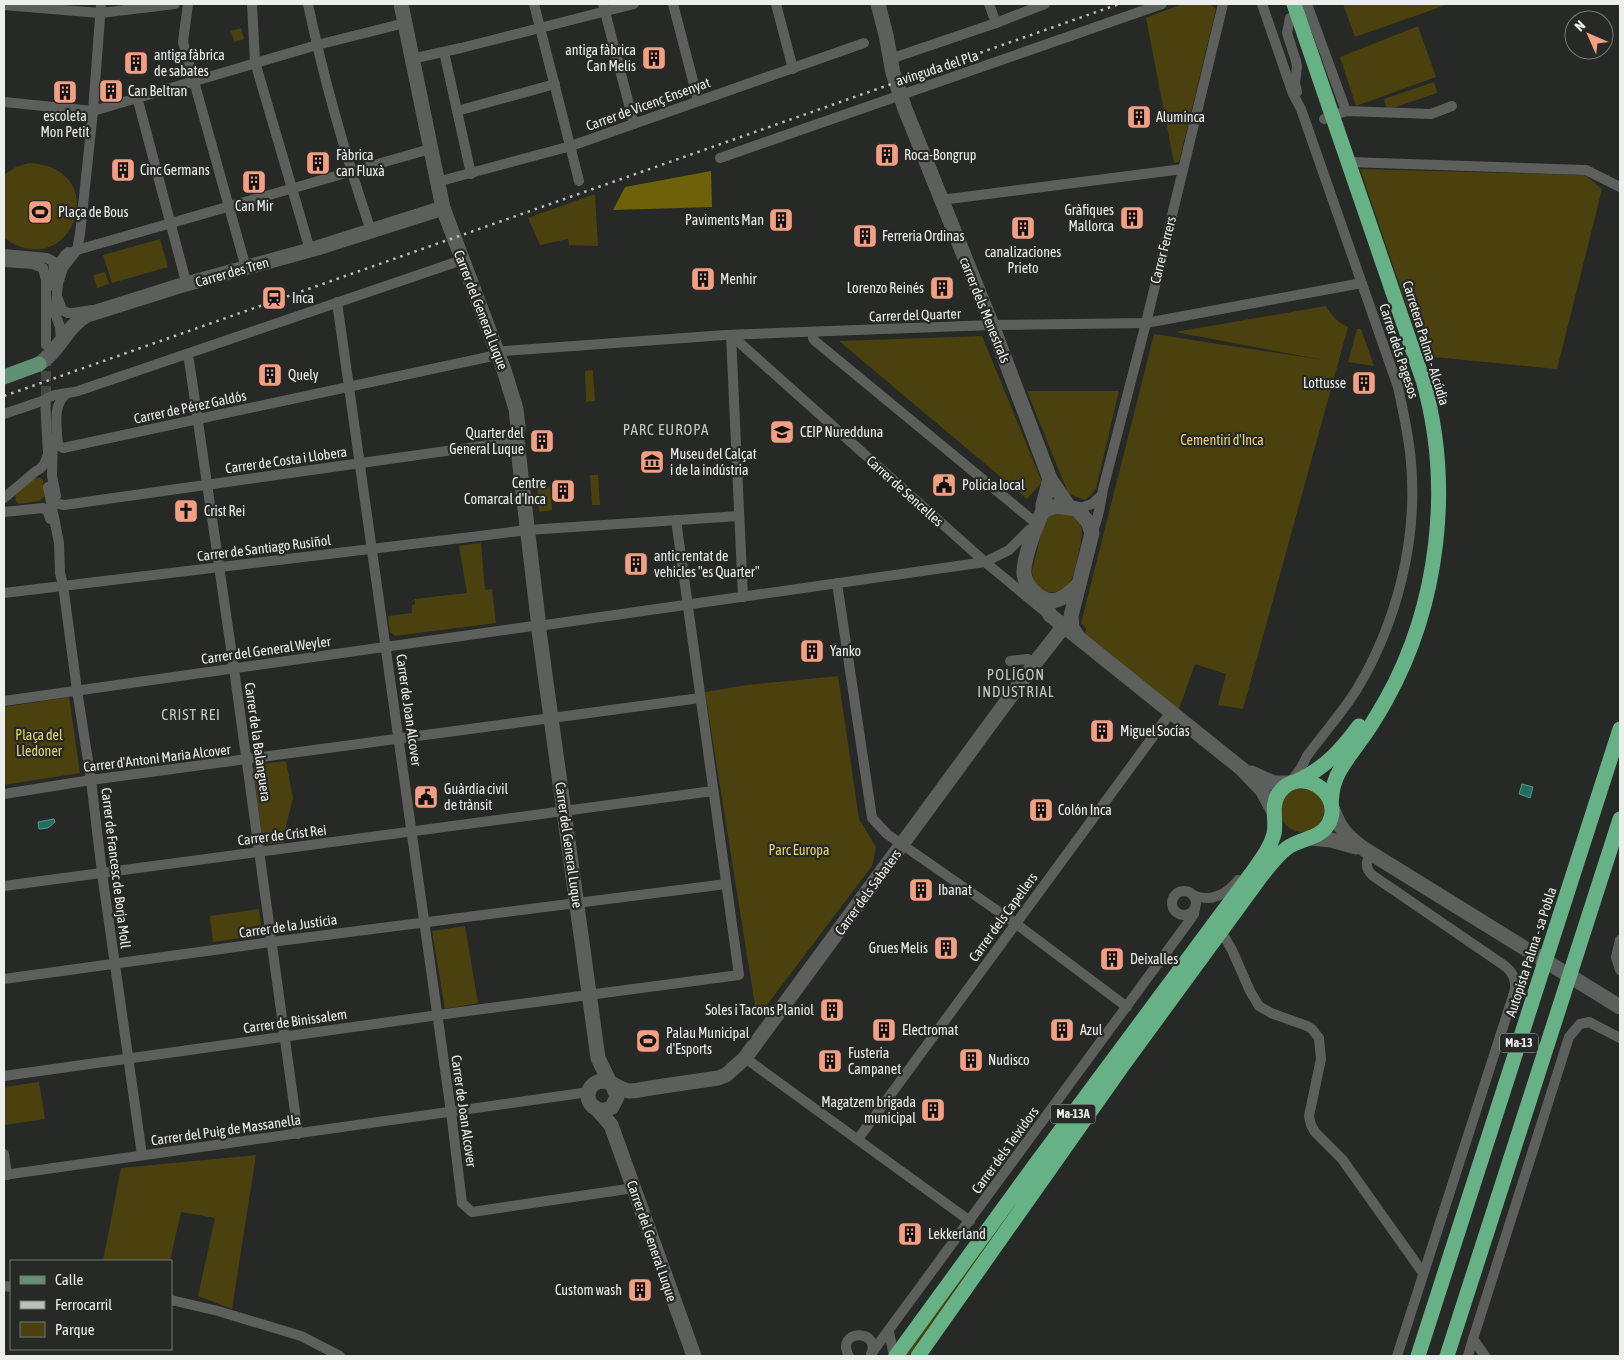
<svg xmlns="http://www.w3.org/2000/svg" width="1624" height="1360" font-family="'Asap Condensed',sans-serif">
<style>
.green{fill:#4a410e}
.forest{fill:#6f6109}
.water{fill:#1f6e5f;stroke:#5d9589}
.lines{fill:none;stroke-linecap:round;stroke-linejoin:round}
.street-tunnel{stroke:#444743;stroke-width:10;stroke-dasharray:10 5;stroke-linecap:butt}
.street{stroke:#5c5f5b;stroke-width:10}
.secondary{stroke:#5c5f5b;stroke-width:15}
.primary{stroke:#629075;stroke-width:15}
.highway{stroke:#66b186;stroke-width:15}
.rail{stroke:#bcbebb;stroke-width:2.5;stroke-dasharray:2.5 5;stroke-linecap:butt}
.labels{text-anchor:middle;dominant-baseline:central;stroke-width:4.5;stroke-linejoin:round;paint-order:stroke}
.shield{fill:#262925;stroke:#b1b4b0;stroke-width:1}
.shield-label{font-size:12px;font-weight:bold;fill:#edefec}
.poi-label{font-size:14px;fill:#edefec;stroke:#262925;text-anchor:start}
.street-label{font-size:14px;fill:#edefec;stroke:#262925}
.park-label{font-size:14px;fill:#ead56c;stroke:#262925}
.neighbourhood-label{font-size:15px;letter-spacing:1px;fill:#c4c8c3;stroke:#262925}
</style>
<rect width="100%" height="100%" fill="#262925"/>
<g class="green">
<polygon points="1182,4 1210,4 1216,9 1179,162 1174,163 1146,18"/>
<polygon points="1343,4 1449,4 1355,37"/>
<polygon points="1418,26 1436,77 1356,106 1340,57"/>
<polygon points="241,28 244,39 234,42 231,31"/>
<polygon points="1434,82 1437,93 1387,110 1384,99"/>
<path d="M29,163C115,167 72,286 4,238V175L16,167Z"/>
<polygon points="1360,169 1585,175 1602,189 1557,369 1424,356"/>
<polygon points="595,194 598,246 569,245 568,239 540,245 528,218"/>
<polygon points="160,239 168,267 112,283 103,255"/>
<polygon points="105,272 109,284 97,288 93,275"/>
<path d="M1326,306C1332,316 1337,322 1348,327L1243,709L1218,705L1226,674L1195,664L1179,709L1085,634L1086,628L1081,623L1154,334L1323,360L1175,332Z"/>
<polygon points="1357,329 1361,329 1374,366 1348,362"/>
<polygon points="982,336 1042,482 1027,499 839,341"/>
<polygon points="593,370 595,401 586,402 585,371"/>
<polygon points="1027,391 1119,391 1096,488 1092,494 1085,500 1076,497 1068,493"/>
<polygon points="590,475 598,475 600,505 592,505"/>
<polygon points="34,478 41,478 43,480 45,496 39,501 19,504 16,501 15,494"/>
<polygon points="537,487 550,487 552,510 539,512"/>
<path d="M1059,513C1062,513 1067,513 1070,514C1089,520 1080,546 1077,560C1075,568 1074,578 1068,585C1060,594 1044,595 1037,586C1033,582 1033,576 1032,571L1043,526L1048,517Z"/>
<polygon points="481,543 485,590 492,589 496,623 395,636 390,632 388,616 412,613 412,605 415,604 414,599 467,593 459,546"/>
<polygon points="838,676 859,819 876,847 872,866 757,1018 705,692 747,685"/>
<polygon points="69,697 80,773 4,785 4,707"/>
<polygon points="286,761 293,798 285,830 282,831 284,843 267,844 263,841 253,769 255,765"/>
<circle cx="1302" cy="810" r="22"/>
<polygon points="259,909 262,932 261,935 213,942 210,916"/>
<polygon points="465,926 478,1003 445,1009 432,931"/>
<polygon points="39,1082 45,1119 5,1125 4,1087"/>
<polygon points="1057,1145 909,1356 904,1356"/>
<polygon points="256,1155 232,1309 198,1296 215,1218 181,1212 170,1261 103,1261 121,1168"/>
</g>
<polygon class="forest" points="711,171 712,207 613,210 625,187"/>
<g class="water">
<polygon points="1522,784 1533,787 1530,798 1519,794"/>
<polygon points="54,819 55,822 48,828 39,829 38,822"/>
</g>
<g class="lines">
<polyline class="street-tunnel" points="46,356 46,407"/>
<g class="street">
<polyline points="188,4 183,42 246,268"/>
<polyline points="252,4 255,62 310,250"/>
<path d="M308,4C324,81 346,157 371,231"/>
<polyline points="534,4 579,181"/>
<polyline points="603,4 634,124"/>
<polyline points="673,4 698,100"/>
<polyline points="776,4 793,69"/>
<polyline points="989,4 996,23"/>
<path d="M1262,4L1293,94L1301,109L1398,387C1403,411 1409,436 1411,462C1418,540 1397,622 1357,689C1343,712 1323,734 1307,756L1301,768L1290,783"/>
<polyline points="1307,4 1346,111"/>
<polyline points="4,5 100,13 175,4"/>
<polyline points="1290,18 1287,33 1296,61 1297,67 1295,83 1297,92"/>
<polyline points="444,52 471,174"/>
<polyline points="411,59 461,48 634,4"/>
<polyline points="890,59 996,23 1045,4"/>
<polyline points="137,97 185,278 190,283"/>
<polyline points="4,102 93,111 317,45 405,23"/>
<polyline points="457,111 555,84"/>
<polyline points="1324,119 1346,111 1431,114 1452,106"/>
<polyline points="720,158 1162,4"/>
<polyline points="1349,162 1586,170 1620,187"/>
<polyline points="437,182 571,146 864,43"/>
<polyline points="941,200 1183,169"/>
<polyline points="4,254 47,258 53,261 54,269"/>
<polyline points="65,255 77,250 430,149"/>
<polyline points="4,262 33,264 43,268 46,280 46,345"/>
<polyline points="50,286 54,269 68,252"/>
<polyline points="58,299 62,310 68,313 73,313 92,310"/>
<polyline points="337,302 451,1112 462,1203 472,1212 634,1188"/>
<polyline points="813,333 813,338 815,341 1037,524"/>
<polyline points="731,335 985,562 1049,615"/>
<polyline points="731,335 743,597"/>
<polyline points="61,342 60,327 55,313 58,284 63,268 77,250 80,234 93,111 101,4"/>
<polyline points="186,355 189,360 234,669 298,1134"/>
<path d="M66,394C52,405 57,429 58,445L63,448L488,357L505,351L725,335L992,325L1146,323L1362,283"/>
<path d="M4,414L45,400C51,393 68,394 78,391L462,260"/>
<polyline points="53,438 52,476 56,496"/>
<polyline points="48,487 59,543 60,573 63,585 77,690 91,780 102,873 142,1155"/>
<path d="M4,498L36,471C43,469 46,461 48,454L45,400"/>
<polyline points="59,504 64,505 517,441"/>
<polyline points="1077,509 1092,504 1102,495"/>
<polyline points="4,512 43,508 48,512 50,519"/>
<path d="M1092,533C1099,518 1100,505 1103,489L1146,323L1223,4"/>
<polyline points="837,583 872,818 887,834 1015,923 1127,1007"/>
<polyline points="4,593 528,530 739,516"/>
<polyline points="545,625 985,562 1009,550 1029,530 1035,527"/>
<polyline points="1010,661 1028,659 1035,663"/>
<polyline points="4,701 533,626"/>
<polyline points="4,794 91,780 700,698"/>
<path d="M1370,853C1366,862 1365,868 1372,875L1505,966C1514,973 1517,982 1514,993L1397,1356"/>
<polyline points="4,886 713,791"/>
<circle cx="1184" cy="903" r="12"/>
<path d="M1193,895C1211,903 1227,894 1238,880"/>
<polyline points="1221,931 1232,950 1250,991 1259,1006 1271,1013 1307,1026 1312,1029 1319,1038 1321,1059 1309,1116 1311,1125 1315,1132 1342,1159 1423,1273"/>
<polyline points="1620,940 1616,957 1620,970"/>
<polyline points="4,979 271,942 726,884"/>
<polyline points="745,1058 970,1221"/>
<polyline points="4,1076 460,1012 739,975 676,520"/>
<polyline points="858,1139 1171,712"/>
<polyline points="4,1154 7,1175"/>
<polyline points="4,1175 589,1092"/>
<polyline points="4,1286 11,1287"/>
<polyline points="171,1300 218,1311 301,1336 340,1356"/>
<polyline points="889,1332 894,1356"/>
<polyline points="871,1354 1190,920 1194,914 1195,907"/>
<path d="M849,1356C834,1330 882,1327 871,1355"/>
<polyline points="1468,1356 1473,1339"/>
<polyline points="1485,1356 1473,1339 1569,1037 1580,1024 1589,1022 1620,1038"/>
</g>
<g class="secondary">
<polyline points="401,4 443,208 504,370 516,409 518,426 517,441 538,619"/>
<polyline points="878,4 886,35 893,73 905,109 992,325 1050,479 1069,507"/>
<path d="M39,364C60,350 67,326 87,315L179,286L317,248L443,208"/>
<polyline points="1043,511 1043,505 1050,479"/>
<path d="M1078,585C1064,599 1050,609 1033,591C1028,586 1025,581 1024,574C1023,559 1036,525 1043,511L1056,506L1077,509L1088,522L1092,533L1071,616L1072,628L1078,637"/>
<polyline points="1044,600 1050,615 1242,769 1262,790 1274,812"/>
<polyline points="539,631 598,1058 610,1083"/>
<polyline points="1251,773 1274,783 1289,783"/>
<path d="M1332,808C1340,829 1346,836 1364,849L1620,1007"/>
<polyline points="1311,838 1331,840 1356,847"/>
<path d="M613,1086L617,1097L612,1107C595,1118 579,1096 594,1084C606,1075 618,1090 630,1091C638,1091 648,1088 657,1087C677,1084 698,1081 718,1078L726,1075L745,1058L1035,663L1064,626"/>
<polyline points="598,1110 611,1125 694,1356"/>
</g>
<polyline class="primary" points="4,377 39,364"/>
<g class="highway">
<path d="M1294,4L1423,380C1453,485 1439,605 1386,700C1377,716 1368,731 1357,745C1349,757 1338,769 1334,784C1332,790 1332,796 1331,803"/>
<path d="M1299,780C1325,768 1342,749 1359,726"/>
<path d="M896,1356L1035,1165L1251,874C1260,861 1270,849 1274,834C1277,820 1270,806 1279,793C1299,764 1344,792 1329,823C1321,839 1301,838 1287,848C1276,856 1268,868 1259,879L1123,1065L918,1356"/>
<polyline points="1418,1356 1620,729"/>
<polyline points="1447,1356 1620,819"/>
</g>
<polyline class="rail" points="4,396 1119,4"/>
</g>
<defs>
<symbol id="building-square" viewBox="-11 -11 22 22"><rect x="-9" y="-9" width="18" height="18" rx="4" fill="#f39f83" stroke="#262925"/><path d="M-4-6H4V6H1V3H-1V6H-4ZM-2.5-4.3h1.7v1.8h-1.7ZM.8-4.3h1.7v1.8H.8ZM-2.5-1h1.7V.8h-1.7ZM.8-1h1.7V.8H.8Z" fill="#111"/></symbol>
<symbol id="stadium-square" viewBox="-11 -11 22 22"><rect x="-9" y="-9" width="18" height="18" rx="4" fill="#f39f83" stroke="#262925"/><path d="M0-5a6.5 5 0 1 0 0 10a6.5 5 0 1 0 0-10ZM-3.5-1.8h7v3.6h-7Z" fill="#111"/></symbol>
<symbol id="station-square" viewBox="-11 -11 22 22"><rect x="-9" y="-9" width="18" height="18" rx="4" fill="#f39f83" stroke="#262925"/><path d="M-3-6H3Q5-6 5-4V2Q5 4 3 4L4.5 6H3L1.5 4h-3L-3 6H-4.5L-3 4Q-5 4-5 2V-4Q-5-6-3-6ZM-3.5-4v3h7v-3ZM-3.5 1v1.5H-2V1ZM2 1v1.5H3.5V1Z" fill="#111"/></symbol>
<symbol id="school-square" viewBox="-11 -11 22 22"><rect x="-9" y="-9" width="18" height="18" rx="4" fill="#f39f83" stroke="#262925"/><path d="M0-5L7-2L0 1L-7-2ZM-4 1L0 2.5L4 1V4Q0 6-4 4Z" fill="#111"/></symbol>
<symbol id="museum-square" viewBox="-11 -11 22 22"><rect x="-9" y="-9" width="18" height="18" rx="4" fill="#f39f83" stroke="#262925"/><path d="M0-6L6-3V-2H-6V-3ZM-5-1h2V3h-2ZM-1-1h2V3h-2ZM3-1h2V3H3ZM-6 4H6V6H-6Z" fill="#111"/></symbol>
<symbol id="civic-square" viewBox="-11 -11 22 22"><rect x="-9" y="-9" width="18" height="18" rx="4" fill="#f39f83" stroke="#262925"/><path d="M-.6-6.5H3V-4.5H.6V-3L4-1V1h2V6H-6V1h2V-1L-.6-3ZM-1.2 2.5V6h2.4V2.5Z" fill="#111"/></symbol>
<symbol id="church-square" viewBox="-11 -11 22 22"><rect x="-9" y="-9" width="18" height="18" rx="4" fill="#f39f83" stroke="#262925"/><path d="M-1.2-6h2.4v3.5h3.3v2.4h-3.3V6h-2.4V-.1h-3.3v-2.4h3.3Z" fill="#111"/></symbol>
</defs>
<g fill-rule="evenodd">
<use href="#building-square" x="640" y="44" width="28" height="28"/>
<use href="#building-square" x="122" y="49" width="28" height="28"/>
<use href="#building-square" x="97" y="77" width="28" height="28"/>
<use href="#building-square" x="51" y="78" width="28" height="28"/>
<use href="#building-square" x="1125" y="103" width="28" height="28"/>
<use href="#building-square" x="873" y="141" width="28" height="28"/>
<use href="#building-square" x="304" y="149" width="28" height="28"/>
<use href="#building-square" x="109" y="156" width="28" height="28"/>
<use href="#building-square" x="240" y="168" width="28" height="28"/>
<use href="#stadium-square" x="26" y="198" width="28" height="28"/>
<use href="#building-square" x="1118" y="204" width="28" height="28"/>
<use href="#building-square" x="767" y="206" width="28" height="28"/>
<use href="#building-square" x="1009" y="214" width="28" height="28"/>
<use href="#building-square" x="851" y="222" width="28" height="28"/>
<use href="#building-square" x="689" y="265" width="28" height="28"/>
<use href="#building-square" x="928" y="274" width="28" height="28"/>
<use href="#station-square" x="260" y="284" width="28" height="28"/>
<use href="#building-square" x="256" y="361" width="28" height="28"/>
<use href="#building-square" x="1350" y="369" width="28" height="28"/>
<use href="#school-square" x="768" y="418" width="28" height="28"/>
<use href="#building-square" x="528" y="427" width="28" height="28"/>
<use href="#museum-square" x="638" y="448" width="28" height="28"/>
<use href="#civic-square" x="930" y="471" width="28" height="28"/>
<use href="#building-square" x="549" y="477" width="28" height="28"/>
<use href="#church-square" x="172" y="497" width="28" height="28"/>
<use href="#building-square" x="622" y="550" width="28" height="28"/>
<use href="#building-square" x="798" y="637" width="28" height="28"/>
<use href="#building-square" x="1088" y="717" width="28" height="28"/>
<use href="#civic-square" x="412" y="783" width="28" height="28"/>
<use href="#building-square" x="1027" y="796" width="28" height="28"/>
<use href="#building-square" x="907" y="876" width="28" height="28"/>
<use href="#building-square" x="932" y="934" width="28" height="28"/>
<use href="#building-square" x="1098" y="945" width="28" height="28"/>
<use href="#building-square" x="818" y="996" width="28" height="28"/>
<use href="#building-square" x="870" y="1016" width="28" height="28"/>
<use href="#building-square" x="1048" y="1016" width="28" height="28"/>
<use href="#stadium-square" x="634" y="1027" width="28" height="28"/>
<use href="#building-square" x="957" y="1046" width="28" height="28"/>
<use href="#building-square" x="816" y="1047" width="28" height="28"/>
<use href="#building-square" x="919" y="1096" width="28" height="28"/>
<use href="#building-square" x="896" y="1220" width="28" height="28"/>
<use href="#building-square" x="626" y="1276" width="28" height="28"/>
</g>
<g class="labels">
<g class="shield">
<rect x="1500" y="1033.5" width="38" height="19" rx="4"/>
<rect x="1050.5" y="1104.5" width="45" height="19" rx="4"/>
</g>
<g class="shield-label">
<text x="1519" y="1043">Ma-13</text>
<text x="1073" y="1114">Ma-13A</text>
</g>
<g class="poi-label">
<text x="636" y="50" text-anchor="end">antiga fàbrica<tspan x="636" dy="16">Can Melis</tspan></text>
<text x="154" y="55">antiga fàbrica<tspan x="154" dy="16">de sabates</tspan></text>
<text x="128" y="91">Can Beltran</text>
<text x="65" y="116" text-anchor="middle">escoleta<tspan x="65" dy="16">Mon Petit</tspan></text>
<text x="1156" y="117">Aluminca</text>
<text x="336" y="155">Fàbrica<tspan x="336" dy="16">can Fluxà</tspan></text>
<text x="904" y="155">Roca-Bongrup</text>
<text x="140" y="170">Cinc Germans</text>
<text x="254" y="206" text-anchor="middle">Can Mir</text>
<text x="1114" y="210" text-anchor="end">Gràfiques<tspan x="1114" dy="16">Mallorca</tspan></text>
<text x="58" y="212">Plaça de Bous</text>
<text x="764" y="220" text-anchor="end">Paviments Man</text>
<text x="882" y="236">Ferreria Ordinas</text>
<text x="1023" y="252" text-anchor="middle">canalizaciones<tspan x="1023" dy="16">Prieto</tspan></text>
<text x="720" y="279">Menhir</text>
<text x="924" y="288" text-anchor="end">Lorenzo Reinés</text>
<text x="292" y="298">Inca</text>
<text x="288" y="375">Quely</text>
<text x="1346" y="383" text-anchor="end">Lottusse</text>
<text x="800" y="432">CEIP Nuredduna</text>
<text x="524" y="433" text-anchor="end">Quarter del<tspan x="524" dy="16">General Luque</tspan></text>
<text x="670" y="454">Museu del Calçat<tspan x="670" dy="16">i de la indústria</tspan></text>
<text x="546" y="483" text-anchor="end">Centre<tspan x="546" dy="16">Comarcal d'Inca</tspan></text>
<text x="962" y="485">Policia local</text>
<text x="204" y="511">Crist Rei</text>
<text x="654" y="556">antic rentat de<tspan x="654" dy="16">vehicles "es Quarter"</tspan></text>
<text x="830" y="651">Yanko</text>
<text x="1120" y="731">Miguel Socías</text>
<text x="444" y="789">Guàrdia civil<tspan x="444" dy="16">de trànsit</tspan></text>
<text x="1058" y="810">Colón Inca</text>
<text x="938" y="890">Ibanat</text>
<text x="928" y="948" text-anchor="end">Grues Melis</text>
<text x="1130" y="959">Deixalles</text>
<text x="814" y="1010" text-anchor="end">Soles i Tacons Planiol</text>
<text x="902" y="1030">Electromat</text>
<text x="1080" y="1030">Azul</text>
<text x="666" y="1033">Palau Municipal<tspan x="666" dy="16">d'Esports</tspan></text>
<text x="848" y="1053">Fusteria<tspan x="848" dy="16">Campanet</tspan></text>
<text x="988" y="1060">Nudisco</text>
<text x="916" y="1102" text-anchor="end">Magatzem brigada<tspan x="916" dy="16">municipal</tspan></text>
<text x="928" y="1234">Lekkerland</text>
<text x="622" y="1290" text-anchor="end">Custom wash</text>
</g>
<g class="street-label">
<text transform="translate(937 68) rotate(-18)">avinguda del Pla</text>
<text transform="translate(648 104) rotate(-20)">Carrer de Vicenç Ensenyat</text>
<text transform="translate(1163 250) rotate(-76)">Carrer Ferrers</text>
<text transform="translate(232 272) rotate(-16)">Carrer des Tren</text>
<text transform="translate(481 310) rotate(69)">Carrer del General Luque</text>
<text transform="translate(985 310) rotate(68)">carrer dels Menestrals</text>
<text transform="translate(915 315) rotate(-2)">Carrer del Quarter</text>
<text transform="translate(1426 343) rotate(73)">Carretera Palma - Alcúdia</text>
<text transform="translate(1399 351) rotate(72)">Carrer dels Pagesos</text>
<text transform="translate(190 407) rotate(-12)">Carrer de Pérez Galdós</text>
<text transform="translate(286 460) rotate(-8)">Carrer de Costa i Llobera</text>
<text transform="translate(905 491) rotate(42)">Carrer de Sencelles</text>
<text transform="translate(264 548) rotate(-7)">Carrer de Santiago Rusiñol</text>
<text transform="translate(266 650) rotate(-8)">Carrer del General Weyler</text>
<text transform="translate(409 710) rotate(82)">Carrer de Joan Alcover</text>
<text transform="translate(258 742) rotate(82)">Carrer de la Balanguera</text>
<text transform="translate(157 758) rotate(-7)">Carrer d'Antoni Maria Alcover</text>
<text transform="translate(282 835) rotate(-7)">Carrer de Crist Rei</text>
<text transform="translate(569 845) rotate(82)">Carrer del General Luque</text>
<text transform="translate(116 868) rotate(83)">Carrer de Francesc de Borja Moll</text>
<text transform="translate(868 892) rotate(-54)">Carrer dels Sabaters</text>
<text transform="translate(1003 917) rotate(-54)">Carrer dels Capellers</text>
<text transform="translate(288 926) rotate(-8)">Carrer de la Justícia</text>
<text transform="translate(1531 952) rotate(-72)">Autopista Palma - sa Pobla</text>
<text transform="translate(295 1021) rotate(-8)">Carrer de Binissalem</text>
<text transform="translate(464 1111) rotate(82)">Carrer de Joan Alcover</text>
<text transform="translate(226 1130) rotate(-8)">Carrer del Puig de Massanella</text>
<text transform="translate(1005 1150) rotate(-54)">Carrer dels Teixidors</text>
<text transform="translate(652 1241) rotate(71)">Carrer del General Luque</text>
</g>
<g class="park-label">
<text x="1222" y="440">Cementiri d'Inca</text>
<text x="39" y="735">Plaça del<tspan x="39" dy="16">Lledoner</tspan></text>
<text x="799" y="850">Parc Europa</text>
</g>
<g class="neighbourhood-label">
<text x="666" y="429">PARC EUROPA</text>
<text x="1016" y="674">POLÍGON<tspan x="1016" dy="17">INDUSTRIAL</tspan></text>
<text x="191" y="714">CRIST REI</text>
</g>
</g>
<rect width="1624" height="1360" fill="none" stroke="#edefec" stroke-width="10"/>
<rect x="10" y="1260" width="162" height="90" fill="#262925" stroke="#767875"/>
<rect x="20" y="1276" width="25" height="8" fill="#629075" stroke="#767875"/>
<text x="55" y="1285" font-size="15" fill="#edefec">Calle</text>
<rect x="20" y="1301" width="25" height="8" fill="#bcbebb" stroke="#767875"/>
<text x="55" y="1310" font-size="15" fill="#edefec">Ferrocarril</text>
<rect x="20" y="1322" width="25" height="15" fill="#4a410e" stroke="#767875"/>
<text x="55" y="1335" font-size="15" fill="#edefec">Parque</text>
<g transform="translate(1589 35) rotate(315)"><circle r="24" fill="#262925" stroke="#767875"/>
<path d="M0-4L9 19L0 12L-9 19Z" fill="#f39f83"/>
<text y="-8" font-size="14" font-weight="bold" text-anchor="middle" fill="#edefec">N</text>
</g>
</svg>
